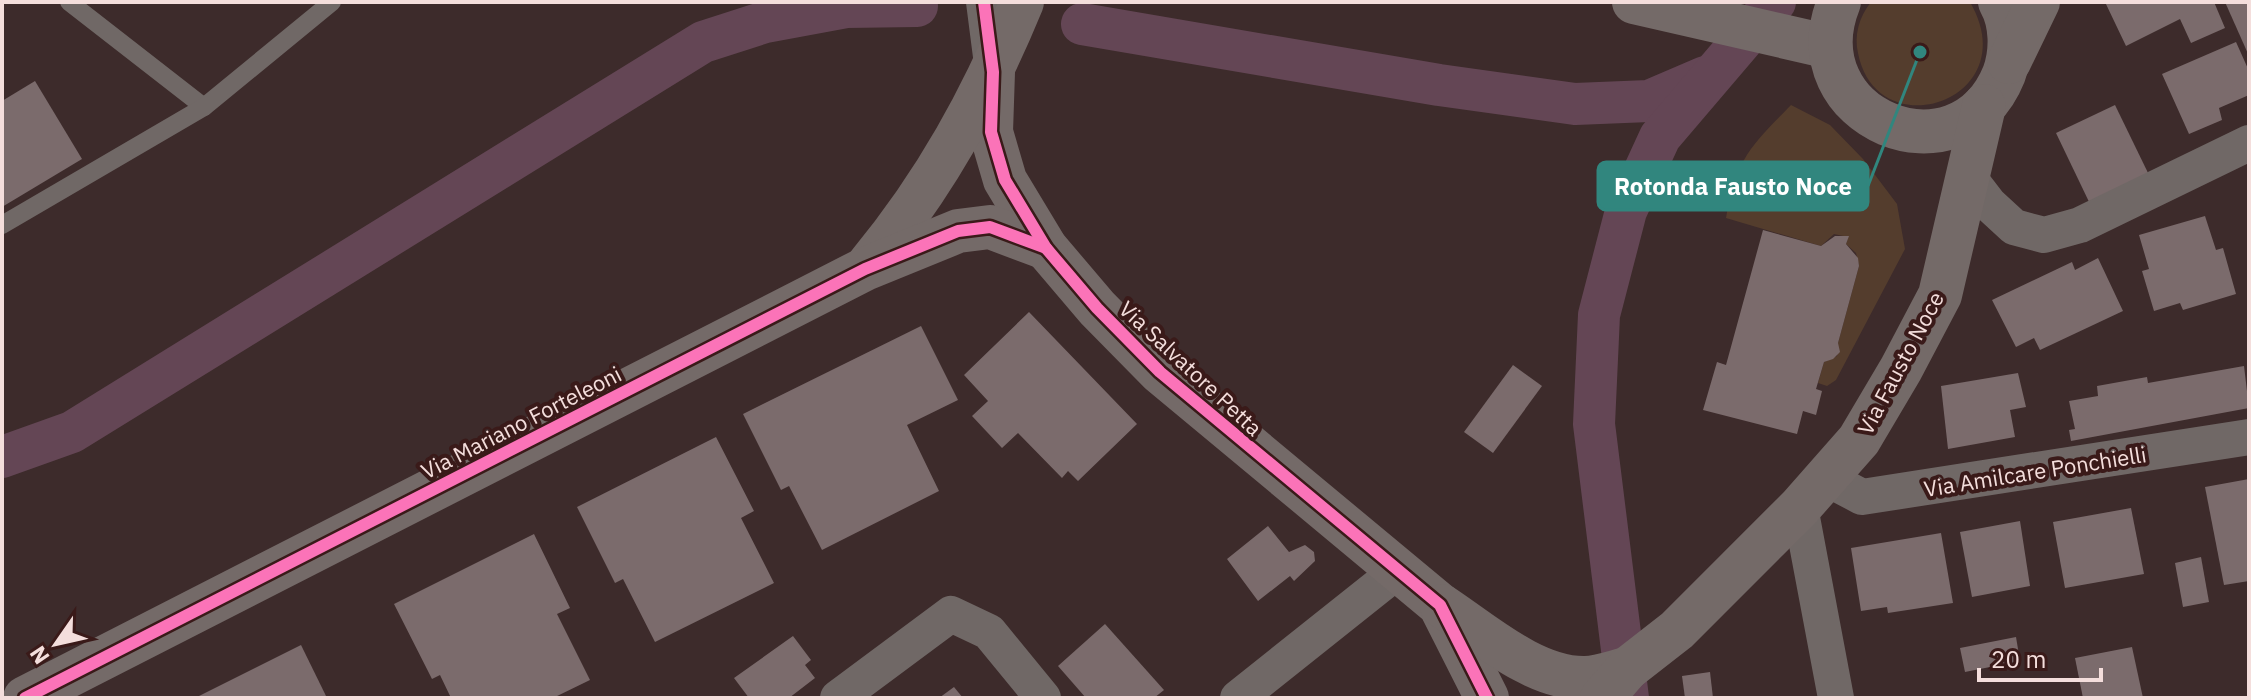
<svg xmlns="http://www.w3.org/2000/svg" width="2251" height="700" font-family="'IBM Plex Sans',sans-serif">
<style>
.green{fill:#543d2d}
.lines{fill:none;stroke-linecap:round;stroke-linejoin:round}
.canal{stroke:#644655;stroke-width:42}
.building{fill:#7b6b6c}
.lane{stroke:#706866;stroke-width:18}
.street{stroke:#706866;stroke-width:36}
.secondary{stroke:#746a68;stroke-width:44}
.cycleway-casing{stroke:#3a1a19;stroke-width:17}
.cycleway{stroke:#fb73b8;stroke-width:12}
.labels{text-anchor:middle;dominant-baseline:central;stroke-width:8;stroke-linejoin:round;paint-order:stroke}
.street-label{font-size:22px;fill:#f4dedc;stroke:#3a1a19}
.leader{fill:none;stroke:#31867e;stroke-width:3}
.callout-dot{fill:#31867e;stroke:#3a1a19;stroke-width:3}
.callout{fill:#31867e;stroke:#31867e;stroke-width:3}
.callout-label{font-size:24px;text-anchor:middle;font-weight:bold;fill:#fff}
</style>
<rect width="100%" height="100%" fill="#3d2b2b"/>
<g class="green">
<path d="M1871,2H1970C2027,100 1877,150 1858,53C1854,35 1859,17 1871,2Z"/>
<path d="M1791,105L1830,125L1863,159L1897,204L1905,249L1836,380L1827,386L1818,383L1824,362L1837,356L1838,343L1859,266L1856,253L1846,244L1848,237L1834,234L1821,246L1726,218C1736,159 1750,147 1791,105Z"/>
</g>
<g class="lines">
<g class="canal">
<polyline points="1082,24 1439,85 1575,104 1649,101 1705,77"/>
<polyline points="2,457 72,432 703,42 765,22 846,7 917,6"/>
<polyline points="1628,698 1594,424 1599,315 1626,211 1660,137 1775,2"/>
</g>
</g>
<g class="building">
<polygon points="2105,2 2214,2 2225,28 2191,43 2180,19 2126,46"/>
<polygon points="2225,2 2249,2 2249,56"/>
<polygon points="2236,42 2249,71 2249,95 2219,108 2222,120 2189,134 2162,74"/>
<polygon points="35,81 82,159 2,207 2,101"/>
<polygon points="2115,105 2150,177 2091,206 2056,133"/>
<polygon points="2205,216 2216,250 2223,248 2236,294 2183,310 2180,303 2154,311 2142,271 2149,269 2139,235"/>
<polygon points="1763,230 1821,246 1835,236 1849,236 1846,244 1858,258 1859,266 1838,343 1840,352 1833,359 1824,362 1816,389 1822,391 1816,415 1803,411 1797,434 1703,410 1717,362 1726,365"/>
<polygon points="2098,258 2123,311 2040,350 2034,338 2016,347 1992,300 2072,262 2075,270"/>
<polygon points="1029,312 1137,424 1078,481 1068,471 1062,478 1018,433 1002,448 972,416 988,401 964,375"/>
<polygon points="921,326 958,400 907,425 939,491 822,550 789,486 781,490 743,414"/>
<polygon points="1513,365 1542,386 1493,453 1464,432"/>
<polygon points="2244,366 2249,408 2071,441 2069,430 2075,429 2069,401 2098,396 2097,386 2147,377 2148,383"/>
<polygon points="2018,373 2026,407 2010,410 2015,437 1948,449 1941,386"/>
<polygon points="716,437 754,511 741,518 774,583 655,642 623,579 615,583 577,507"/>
<polygon points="2249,479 2249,581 2224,585 2205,487"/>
<polygon points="2131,508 2144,574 2065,588 2053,522"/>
<polygon points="2020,521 2030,586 1972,597 1960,532"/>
<polygon points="1268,526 1289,552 1305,545 1314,552 1315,561 1294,581 1290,576 1258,601 1227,559"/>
<polygon points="1941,533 1953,603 1888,613 1887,607 1861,611 1851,548"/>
<polygon points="534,534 570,608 557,614 590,680 553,698 451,698 440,675 432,679 394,604"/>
<polygon points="2201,557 2209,602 2183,607 2175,563"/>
<polygon points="1105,624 1164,690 1154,698 1086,698 1058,666"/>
<polygon points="793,636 811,660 805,665 815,678 789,698 749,698 734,678"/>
<polygon points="2016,637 2020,661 1965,672 1960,648"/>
<polygon points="301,645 327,698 195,698"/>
<polygon points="2132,647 2143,698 2083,698 2075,658"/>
<polygon points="1710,672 1713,698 1685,698 1682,676"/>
<polygon points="954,687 963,698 939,698"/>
</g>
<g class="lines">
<g class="lane">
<polyline points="69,2 204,107"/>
<polyline points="2,225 204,107 332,2"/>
</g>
<g class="street">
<polyline points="984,2 993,72"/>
<polyline points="1969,178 1989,204 2014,227 2044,235 2080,225 2249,143"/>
<polyline points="1826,478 1862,497 2249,437"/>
<polyline points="1800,507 1836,698"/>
<polyline points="838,698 951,614 989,632 1043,698"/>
<polyline points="1238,698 1400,569"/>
</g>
<g class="secondary">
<polyline points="1634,2 1830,47"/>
<path d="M1839,2C1792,119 1959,186 2004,74C2012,52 2012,23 2000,2"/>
<polyline points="2009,62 2038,2"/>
<polyline points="993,72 991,132 1005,180 1046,248 1097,308 1160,372 1440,605 1487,698"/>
<path d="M869,264C936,183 982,99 1022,2"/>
<path d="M1442,606C1483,633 1534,679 1585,678C1598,678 1614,672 1627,669"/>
<polyline points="25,698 865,269 958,231 990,227 1046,248"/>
<polyline points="1602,698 1627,669 1677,630 1800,507 1859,440 1901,369 1940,295 1984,106"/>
</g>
<defs>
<g id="cycleway">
<polyline points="984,2 993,72 991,132 1005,180 1046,248 1097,308 1160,372 1440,605 1487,698"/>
<polyline points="25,698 865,269 958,231 990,227 1046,248"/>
</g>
</defs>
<use href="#cycleway" class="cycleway-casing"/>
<use href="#cycleway" class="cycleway"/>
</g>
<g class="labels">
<g class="street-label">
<text transform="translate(1900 363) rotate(-62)">Via Fausto Noce</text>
<text transform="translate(1191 368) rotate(43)">Via Salvatore Petta</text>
<text transform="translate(521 422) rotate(-27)">Via Mariano Forteleoni</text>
<text transform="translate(2035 471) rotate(-9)">Via Amilcare Ponchielli</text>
</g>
</g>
<path class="leader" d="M1920 52L1868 186"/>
<circle class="callout-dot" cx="1920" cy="52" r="8"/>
<rect class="callout" x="1598" y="162" width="270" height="48" rx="8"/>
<g class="callout-label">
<text x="1733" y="195">Rotonda Fausto Noce</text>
</g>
<rect width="2251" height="700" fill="none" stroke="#f4dedc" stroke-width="8"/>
<g transform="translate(56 644) rotate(236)" stroke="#3a1a19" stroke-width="6" paint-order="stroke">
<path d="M0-6L14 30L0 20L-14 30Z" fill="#f4dedc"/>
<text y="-12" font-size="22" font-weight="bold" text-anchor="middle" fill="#f4dedc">N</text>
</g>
<path d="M1979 668v12h122v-12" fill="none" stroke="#f4dedc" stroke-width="4"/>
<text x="1991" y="668" font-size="24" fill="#f4dedc" stroke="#3a1a19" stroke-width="6" paint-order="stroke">20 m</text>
</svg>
